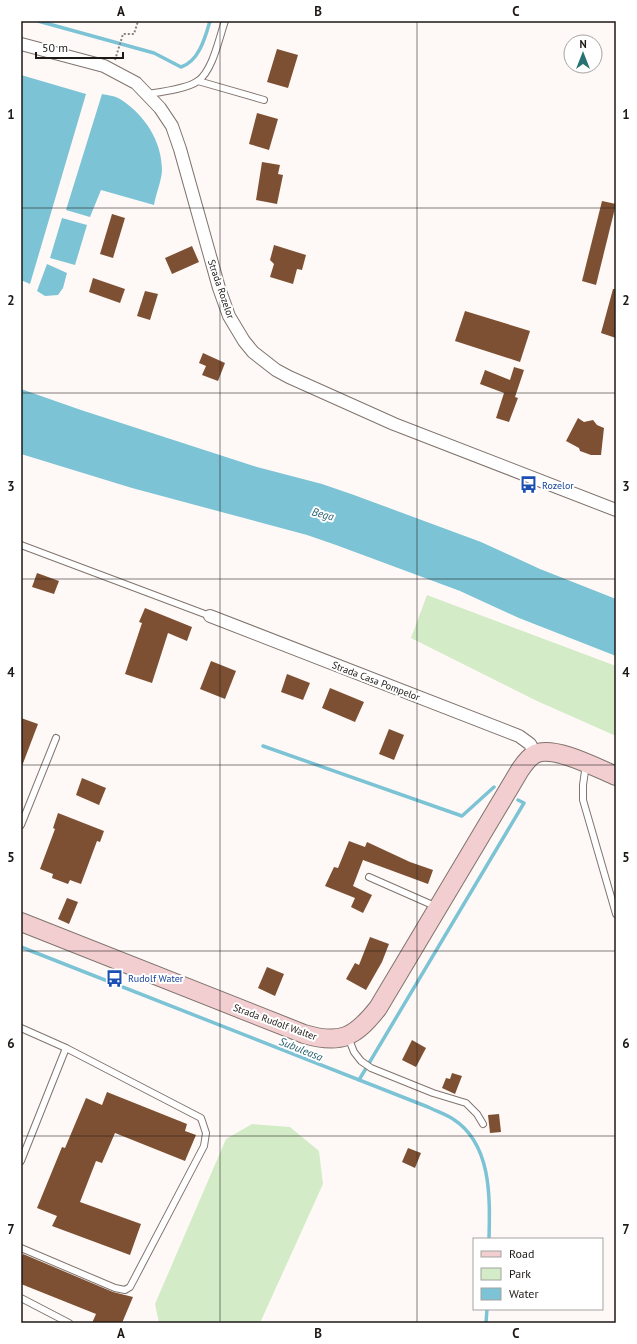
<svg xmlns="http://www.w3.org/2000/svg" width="637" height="1344" font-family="'PT Sans',sans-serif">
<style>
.green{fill:#d3ecc7}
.water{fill:#7cc3d5}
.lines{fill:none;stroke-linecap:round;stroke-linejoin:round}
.stream{stroke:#7cc3d5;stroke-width:3.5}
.building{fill:#7e5033}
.lane-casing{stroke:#80746e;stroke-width:8}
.street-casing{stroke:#80746e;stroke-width:14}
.secondary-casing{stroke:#80746e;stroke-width:20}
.path{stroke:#86827f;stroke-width:2;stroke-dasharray:2 2;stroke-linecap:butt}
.lane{stroke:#fff;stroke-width:6}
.street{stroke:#fff;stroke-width:12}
.secondary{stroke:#f2ced0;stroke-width:18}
.grid{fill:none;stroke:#1d1916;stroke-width:1;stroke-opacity:0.55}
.labels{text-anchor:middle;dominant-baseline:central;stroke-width:4;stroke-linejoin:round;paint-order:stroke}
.street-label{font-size:10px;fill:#1d1916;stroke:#fff}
.transit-label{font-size:10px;fill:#164399;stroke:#fff;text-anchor:start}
.water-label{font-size:11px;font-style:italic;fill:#26606d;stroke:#fff}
.neatline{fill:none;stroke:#1d1916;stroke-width:1.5}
.grid-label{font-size:13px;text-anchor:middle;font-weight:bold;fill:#1d1916}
</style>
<rect width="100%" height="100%" fill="#fef9f6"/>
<g class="green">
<polygon points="427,595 616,666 616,736 537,701 411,638"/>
<polygon points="252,1124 290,1127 319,1151 323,1184 260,1323 159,1323 155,1304 226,1139"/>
</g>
<g class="water">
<polygon points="21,75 86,94 30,284 21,280"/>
<path d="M102,94C107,95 115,96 120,99C145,115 162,141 162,171C161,182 156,194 154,205L101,190L90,217L66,210Z"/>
<polygon points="62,218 87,225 75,265 50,258"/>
<polygon points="47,264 67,273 63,288 58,295 45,296 37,291"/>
<polygon points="21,389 81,410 257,467 322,484 354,495 481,542 540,569 616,599 616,656 519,618 460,591 336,545 307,535 132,488 21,454"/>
</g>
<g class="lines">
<g class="stream">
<path d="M38,21L154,53L181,67C199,61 205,38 210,21"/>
<polyline points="263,746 462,816 494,787"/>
<path d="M21,947L428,1107C436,1111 445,1114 453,1119C492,1144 490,1198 489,1239"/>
<polyline points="359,1080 524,803 518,800"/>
<polyline points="486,1323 487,1309"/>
</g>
</g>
<g class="building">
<polygon points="277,49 298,55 288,88 267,82"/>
<polygon points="257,113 278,119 269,150 249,144"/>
<polygon points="262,162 280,165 278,174 283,175 277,204 256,200"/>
<polygon points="602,201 616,204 596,285 582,281"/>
<polygon points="112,214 125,218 113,258 100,254"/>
<polygon points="274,245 306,255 302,270 297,269 293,284 270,277 274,264 270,260"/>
<polygon points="192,246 199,262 172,274 165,258"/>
<polygon points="93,278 125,289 120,303 89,292"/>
<polygon points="613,289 616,289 616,338 601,333"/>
<polygon points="145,291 158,294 150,320 137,316"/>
<polygon points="465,311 530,331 520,362 455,341"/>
<polygon points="203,353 225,363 218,381 202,375 206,366 199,363"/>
<polygon points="514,367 524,370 515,397 518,398 509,422 496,418 504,393 480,384 485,370 510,380"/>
<polygon points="578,418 584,422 593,420 597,425 604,428 601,455 591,455 580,451 579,448 566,441"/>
<polygon points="37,573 59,581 54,594 32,587"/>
<polygon points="145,608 192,627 187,641 168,633 152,683 125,674 142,623 139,622"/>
<polygon points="211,661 236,671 225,699 200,689"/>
<polygon points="287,674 310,683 303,700 281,692"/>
<polygon points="330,688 364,702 355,722 322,708"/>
<polygon points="21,718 38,724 22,766 21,765"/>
<polygon points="389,729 404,735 394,760 379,754"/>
<polygon points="82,778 106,788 99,805 76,795"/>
<polygon points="58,813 104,831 100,842 97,841 81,884 70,880 68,884 52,878 53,874 40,869 55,829 53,828"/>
<polygon points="349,841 365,847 367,842 410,862 433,870 428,884 363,860 353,886 372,895 363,913 351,907 355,898 325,886 334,867 338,868"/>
<polygon points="67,898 78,902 69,924 58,919"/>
<polygon points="370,937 389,944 382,962 366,990 346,979 355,963 359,965"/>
<polygon points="267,967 284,974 275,996 258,988"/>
<polygon points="412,1040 426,1048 416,1067 402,1060"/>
<polygon points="452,1073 462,1076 455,1094 442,1088 446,1078 450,1079"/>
<polygon points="107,1092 187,1124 185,1131 196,1135 185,1161 115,1133 102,1163 96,1161 80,1202 141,1224 130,1255 52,1226 57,1216 37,1208 62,1147 65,1148 86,1098 102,1105"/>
<polygon points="499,1114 501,1132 490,1133 488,1115"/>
<polygon points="408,1148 421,1153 415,1168 402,1162"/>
<polygon points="23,1254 113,1292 133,1297 122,1323 92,1323 96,1314 21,1284 21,1259"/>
</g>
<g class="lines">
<defs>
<g id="lane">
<polyline points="198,81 264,100"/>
<path d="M147,94C160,92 187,89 198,81C213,70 219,38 225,21"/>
<polyline points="21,545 210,616"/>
<polyline points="586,764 583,785 583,800 616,914"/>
<polyline points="21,825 56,738"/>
<polyline points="369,877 437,907"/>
<polyline points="21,1028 66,1048 201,1118 206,1133 204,1146 130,1287 125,1290 115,1288 21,1248"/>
<polyline points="348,1037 354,1052 361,1061 371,1068 433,1093 466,1103 477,1114 483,1124"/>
<polyline points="21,1161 66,1048"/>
<polyline points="21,1298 69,1323"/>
</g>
<g id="street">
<polyline points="21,44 104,66 136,83 160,108 172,126 180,149 219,288 229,316 244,341 253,352 276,370 289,377 394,424 616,510"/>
<polyline points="210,616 519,736 530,744 535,754"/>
</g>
<path id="secondary" d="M21,922L304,1034C341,1045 355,1037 378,1008L520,770C524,764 529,757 535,754C554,745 597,768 616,776"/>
</defs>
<use href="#lane" class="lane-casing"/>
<use href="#street" class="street-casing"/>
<use href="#secondary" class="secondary-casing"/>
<polyline class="path" points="115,60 123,34 134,34 138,21"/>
<use href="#lane" class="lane"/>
<use href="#street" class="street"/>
<use href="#secondary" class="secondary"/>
</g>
<path class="grid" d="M220,21V1323M417,21V1323M21,208H616M21,393H616M21,579H616M21,765H616M21,951H616M21,1136H616"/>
<defs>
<symbol id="bus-bare" viewBox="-9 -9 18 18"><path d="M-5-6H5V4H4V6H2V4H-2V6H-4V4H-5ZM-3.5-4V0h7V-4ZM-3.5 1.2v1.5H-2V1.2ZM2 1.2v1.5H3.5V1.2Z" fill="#1a4fb4" stroke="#fff" stroke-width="2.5" paint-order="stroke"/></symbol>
</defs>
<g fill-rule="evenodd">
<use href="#bus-bare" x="516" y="472" width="25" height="25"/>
<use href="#bus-bare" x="102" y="966" width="25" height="25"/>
</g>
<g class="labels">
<g class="street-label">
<text transform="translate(221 289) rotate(71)">Strada Rozelor</text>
<text transform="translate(376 681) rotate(21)">Strada Casa Pompelor</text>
<text transform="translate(275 1022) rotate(20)">Strada Rudolf Walter</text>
</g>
<g class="transit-label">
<text x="542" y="485">Rozelor</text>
<text x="128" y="978">Rudolf Water</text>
</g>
<g class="water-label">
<text transform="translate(323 514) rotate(15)">Bega</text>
<text transform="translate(301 1049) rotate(22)">Subuleasa</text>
</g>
</g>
<rect width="637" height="1344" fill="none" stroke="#ffffff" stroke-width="44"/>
<rect x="473" y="1238" width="130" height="72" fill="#ffffff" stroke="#a5a3a2"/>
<rect x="481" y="1251" width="20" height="6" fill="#f2ced0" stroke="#a5a3a2"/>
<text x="509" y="1258" font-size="12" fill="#1d1916">Road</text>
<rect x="481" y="1268" width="20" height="12" fill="#d3ecc7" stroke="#a5a3a2"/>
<text x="509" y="1278" font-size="12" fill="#1d1916">Park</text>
<rect x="481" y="1288" width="20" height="12" fill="#7cc3d5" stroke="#a5a3a2"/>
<text x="509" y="1298" font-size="12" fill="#1d1916">Water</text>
<g transform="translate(583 54)"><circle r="19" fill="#ffffff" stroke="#a5a3a2"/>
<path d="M0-3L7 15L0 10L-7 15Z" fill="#277272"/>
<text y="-6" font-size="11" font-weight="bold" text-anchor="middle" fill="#1d1916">N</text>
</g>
<path d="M36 52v6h87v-6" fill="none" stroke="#1d1916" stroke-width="2"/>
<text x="42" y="52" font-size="12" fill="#1d1916" stroke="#ffffff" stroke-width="3" paint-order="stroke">50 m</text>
<rect x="22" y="22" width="593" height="1300" class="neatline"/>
<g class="grid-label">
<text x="121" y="16">A</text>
<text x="318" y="16">B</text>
<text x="516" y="16">C</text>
<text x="11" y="119">1</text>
<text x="626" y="119">1</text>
<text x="11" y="305">2</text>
<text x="626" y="305">2</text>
<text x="11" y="491">3</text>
<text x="626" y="491">3</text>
<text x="11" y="677">4</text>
<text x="626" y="677">4</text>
<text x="11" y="862">5</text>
<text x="626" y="862">5</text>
<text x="11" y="1048">6</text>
<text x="626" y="1048">6</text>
<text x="11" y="1234">7</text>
<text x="626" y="1234">7</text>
<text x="121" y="1338">A</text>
<text x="318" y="1338">B</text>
<text x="516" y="1338">C</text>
</g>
</svg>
